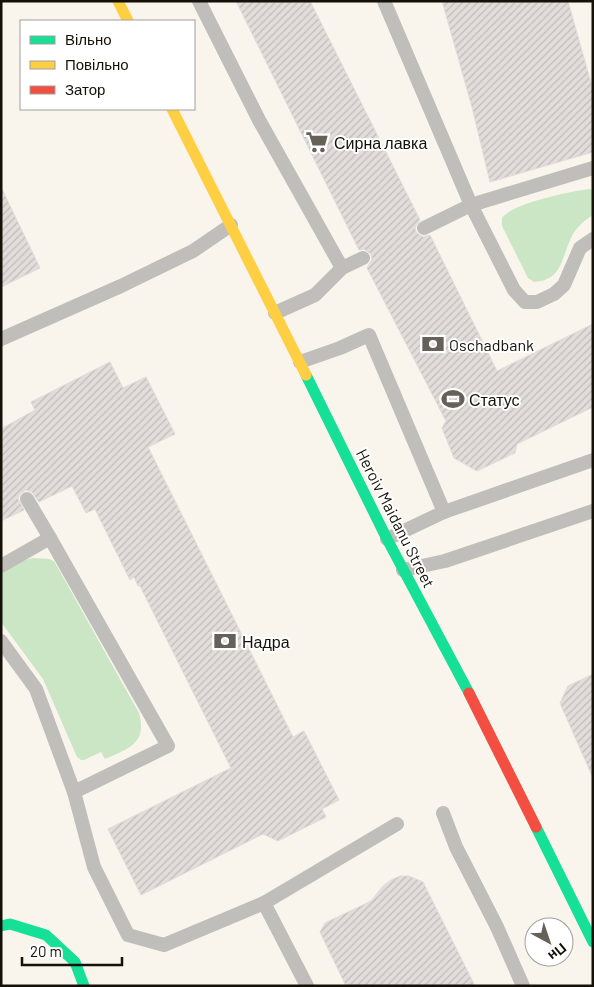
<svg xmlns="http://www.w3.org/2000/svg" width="594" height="987" font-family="Barlow,sans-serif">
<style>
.green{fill:#cae6c4}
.building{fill:url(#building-hatch);stroke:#e1dbda}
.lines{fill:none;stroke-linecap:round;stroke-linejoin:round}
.lane{stroke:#c0beba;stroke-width:14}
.fast{stroke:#16e098;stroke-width:11}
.slow{stroke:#ffcf43;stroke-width:11}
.jam{stroke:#f24e42;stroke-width:11}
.labels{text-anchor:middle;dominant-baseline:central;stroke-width:4;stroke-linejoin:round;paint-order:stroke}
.poi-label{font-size:16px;fill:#151108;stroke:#fff;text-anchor:start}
.street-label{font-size:16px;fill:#151108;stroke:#fff}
</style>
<defs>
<pattern id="building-hatch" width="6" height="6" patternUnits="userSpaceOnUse" patternTransform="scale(1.25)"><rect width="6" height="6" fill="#e2dcdb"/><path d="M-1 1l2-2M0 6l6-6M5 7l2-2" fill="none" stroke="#c1bcba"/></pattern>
</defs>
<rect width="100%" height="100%" fill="#f9f5ed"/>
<g class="green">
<path d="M589,189L593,190V215C585,220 578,226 573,234C561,256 564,280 534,282L528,278L502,226V218C510,204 572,191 589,189Z"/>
<path d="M32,558L49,559L54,561L139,713C148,744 127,749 105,759L101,752L84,760H81L77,757L43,679L1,622V574L22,561Z"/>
</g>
<g class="building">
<polygon points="236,1 310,1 420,220 415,227 416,232 423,237 430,235 497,371 593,324 593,407 517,444 515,453 477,471 454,458 442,428 446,421 367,268 372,259 371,254 364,249 359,250"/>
<polygon points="442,1 568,1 593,90 593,152 490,182 472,107"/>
<polygon points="1,187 40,268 1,287"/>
<polygon points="110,362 123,388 146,377 175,434 148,447 293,737 304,731 339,800 322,809 326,817 278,841 263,834 141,895 108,829 231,768 140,586 138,586 134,577 130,580 95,509 86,513 72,486 39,502 32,492 26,490 20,494 18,499 24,510 1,521 1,429 35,410 31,402"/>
<polygon points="593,674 593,778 560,703 568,686"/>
<polygon points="400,876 409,876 423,882 475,986 346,986 320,932 325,923 371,901 383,886 391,880"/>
</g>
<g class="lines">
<g class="lane">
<polyline points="199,1 259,120 342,268"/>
<polyline points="384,1 471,205 514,290 525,302 537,302 554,294 564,285 580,248 593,239"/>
<polyline points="424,228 471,205 593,168"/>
<polyline points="275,313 315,295 342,268 363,258"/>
<polyline points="1,339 121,286 193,251 231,225"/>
<polyline points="300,362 340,348 369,335 444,512"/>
<polyline points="387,539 444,512 593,460"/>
<polyline points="1,566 50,538"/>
<polyline points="403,570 445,561 593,511"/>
<polyline points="1,641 36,689 74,792 168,746 50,538 27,499"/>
<polyline points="74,792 94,867 128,935 164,945 264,903 397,824"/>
<polyline points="443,813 456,847 497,927 523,986"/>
<polyline points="264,903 307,986"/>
</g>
<g class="fast">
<polyline points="306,375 387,539 469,693"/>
<polyline points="536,827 593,942"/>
<polyline points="1,926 10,924 46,935 75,962 84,986"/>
</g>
<g class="slow">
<polyline points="118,1 128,21"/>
<polyline points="172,109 306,375"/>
</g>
<polyline class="jam" points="469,693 536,827"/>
</g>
<defs>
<symbol id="supermarket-bare" viewBox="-9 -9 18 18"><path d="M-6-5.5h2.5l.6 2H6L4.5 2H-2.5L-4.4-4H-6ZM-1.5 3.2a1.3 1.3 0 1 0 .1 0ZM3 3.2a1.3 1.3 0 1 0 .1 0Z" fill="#656158" stroke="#fff" stroke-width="2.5" paint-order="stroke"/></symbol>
<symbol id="bank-bare" viewBox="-9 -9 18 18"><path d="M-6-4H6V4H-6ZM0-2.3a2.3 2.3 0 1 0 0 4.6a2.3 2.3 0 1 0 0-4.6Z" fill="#656158" stroke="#fff" stroke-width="2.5" paint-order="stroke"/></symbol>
<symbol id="stadium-bare" viewBox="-9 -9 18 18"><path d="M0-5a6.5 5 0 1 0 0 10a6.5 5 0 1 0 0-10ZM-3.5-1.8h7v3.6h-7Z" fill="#656158" stroke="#fff" stroke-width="2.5" paint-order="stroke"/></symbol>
</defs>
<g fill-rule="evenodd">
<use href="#supermarket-bare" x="301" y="126" width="32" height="32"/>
<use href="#bank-bare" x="417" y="328" width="32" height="32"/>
<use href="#stadium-bare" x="437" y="383" width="32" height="32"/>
<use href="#bank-bare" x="209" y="625" width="32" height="32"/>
</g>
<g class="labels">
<g class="poi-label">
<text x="334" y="142">Сирна лавка</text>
<text x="449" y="344">Oschadbank</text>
<text x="469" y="399">Статус</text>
<text x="242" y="641">Надра</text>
</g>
<g class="street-label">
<text transform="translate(396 518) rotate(63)">Heroiv Maidanu Street</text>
</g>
</g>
<rect width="594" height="987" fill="none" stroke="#151108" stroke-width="5"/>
<rect x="20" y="20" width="175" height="90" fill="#ffffff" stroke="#a1a09c"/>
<rect x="30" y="36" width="25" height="8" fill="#16e098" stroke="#a1a09c"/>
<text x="65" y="45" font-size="15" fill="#151108">Вільно</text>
<rect x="30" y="61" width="25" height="8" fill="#ffcf43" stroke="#a1a09c"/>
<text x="65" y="70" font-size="15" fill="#151108">Повільно</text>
<rect x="30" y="86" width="25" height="8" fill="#f24e42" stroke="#a1a09c"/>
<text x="65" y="95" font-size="15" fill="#151108">Затор</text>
<g transform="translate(549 942) rotate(140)"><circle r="24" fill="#ffffff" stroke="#a1a09c"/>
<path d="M0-4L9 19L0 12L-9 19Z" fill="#656158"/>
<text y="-8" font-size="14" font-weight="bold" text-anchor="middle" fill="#151108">Пн</text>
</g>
<path d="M22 957v8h100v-8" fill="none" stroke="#151108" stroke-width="2.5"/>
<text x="30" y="957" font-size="15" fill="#151108" stroke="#ffffff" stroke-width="4" paint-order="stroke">20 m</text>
</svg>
